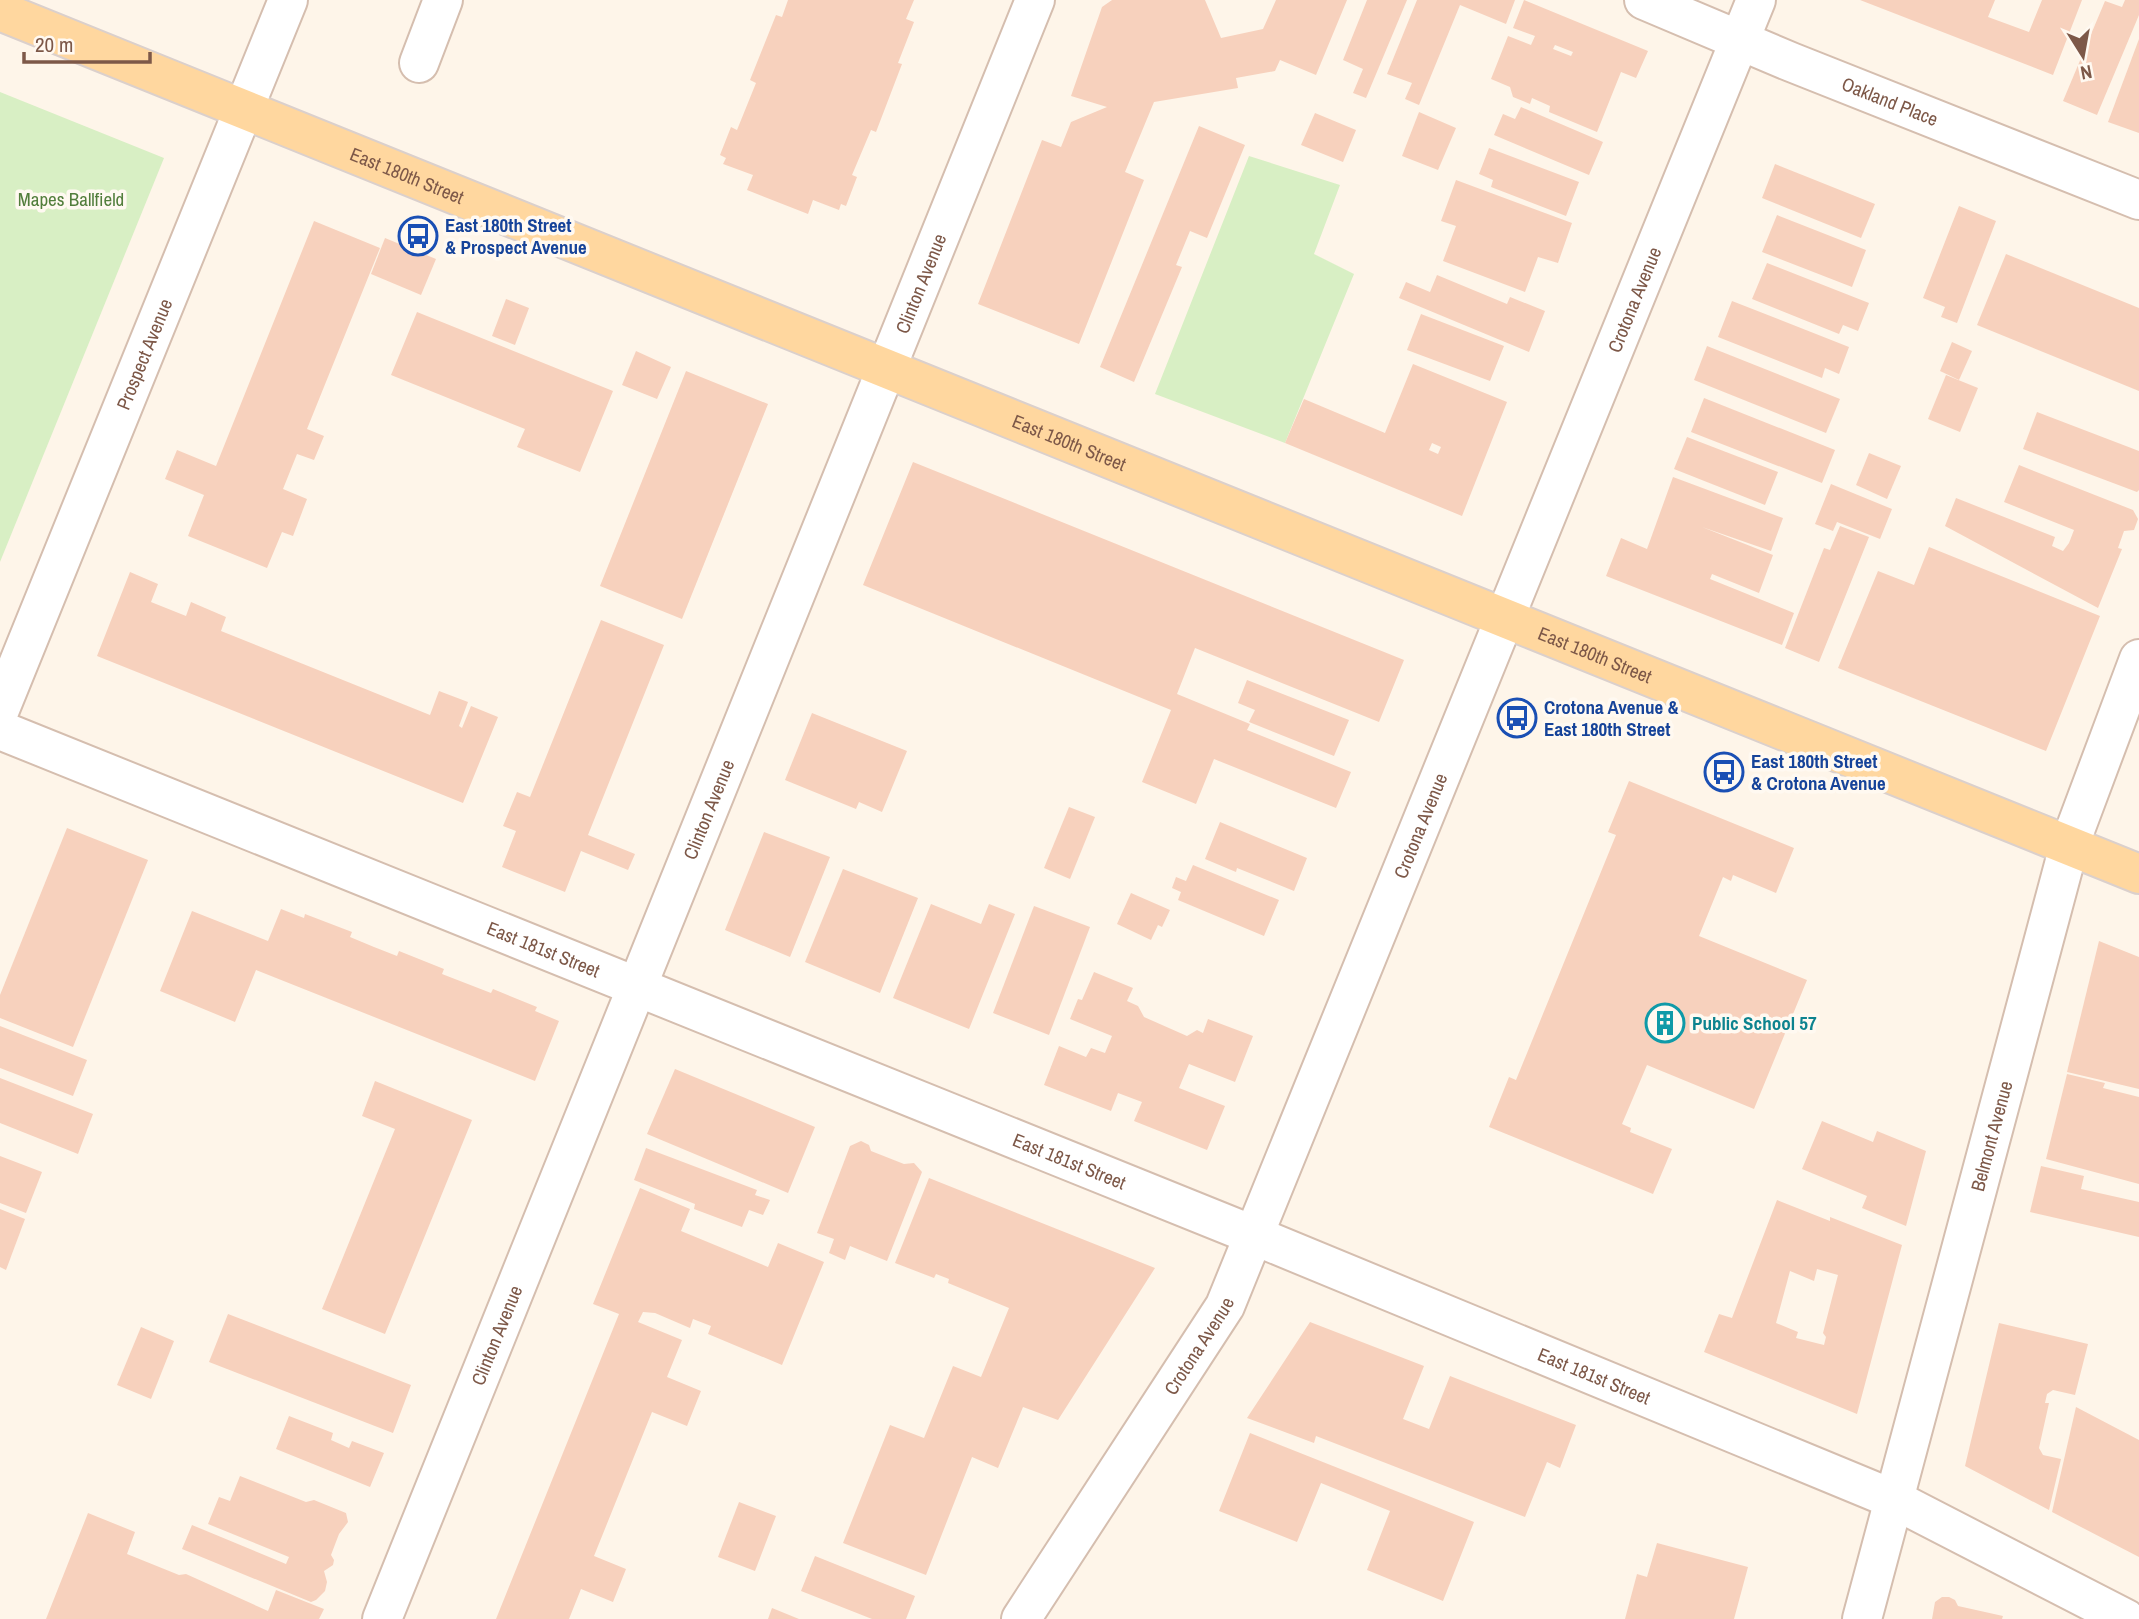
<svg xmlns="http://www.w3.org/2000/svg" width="2139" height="1619" font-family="'Archivo Narrow',sans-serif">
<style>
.green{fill:#d8efc4}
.building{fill:#f7d1bd;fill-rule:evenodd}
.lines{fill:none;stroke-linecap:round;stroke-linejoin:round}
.minor-casing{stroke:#d5beaf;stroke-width:42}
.major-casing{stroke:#dbd0cc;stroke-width:42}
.minor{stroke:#fff;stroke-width:38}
.major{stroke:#ffd79f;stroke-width:38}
.labels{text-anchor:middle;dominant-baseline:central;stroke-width:7;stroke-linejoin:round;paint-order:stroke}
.street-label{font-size:19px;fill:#7d5848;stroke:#fff9f1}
.park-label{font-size:19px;fill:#527e3c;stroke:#fff9f1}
.transit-label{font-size:19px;font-weight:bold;fill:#164399;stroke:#fff9f1;text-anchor:start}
.culture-label{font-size:19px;font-weight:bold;fill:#0d838f;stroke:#fff9f1;text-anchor:start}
</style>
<rect width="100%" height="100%" fill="#fef5e9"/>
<g class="green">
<polygon points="0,92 164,158 0,562"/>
<polygon points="1249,156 1340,185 1314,254 1354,274 1285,443 1155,394"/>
</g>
<g class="building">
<polygon points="788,0 914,0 906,19 914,22 898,63 902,64 876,132 871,130 852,175 857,177 846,206 841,204 839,210 813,200 808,214 747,190 753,175 723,164 726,158 720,155 731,127 737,130 756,83 750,80 776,15 782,17"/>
<polygon points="1112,0 1205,0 1221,38 1263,29 1276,0 1347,0 1316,75 1280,60 1275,71 1236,78 1238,88 1154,102 1125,172 1144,180 1079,344 978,304 1042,140 1061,147 1071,122 1107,107 1071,96 1102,7"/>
<polygon points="1367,0 1407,0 1366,98 1353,93 1363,69 1343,60"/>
<polygon points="1417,0 1515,0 1506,24 1460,5 1419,105 1405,99 1412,83 1387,74"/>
<path d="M1524,0L1648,51L1636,78L1621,72L1597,132L1549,112L1550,106L1532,98L1530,104L1513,97L1510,87L1491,79L1508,36L1531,45L1535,36L1513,28ZM1555,45L1573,52L1571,56L1553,49Z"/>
<polygon points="1860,0 1995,0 1988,17 2029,32 2042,0 2082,0 2053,75"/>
<polygon points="2125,0 2139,0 2139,15 2097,115 2063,101 2105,1 2122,7"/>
<polygon points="2139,39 2139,133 2108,122"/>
<polygon points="1521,107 1603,142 1589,175 1494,135 1503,114 1515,119"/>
<polygon points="1419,112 1456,128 1438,170 1402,156"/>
<polygon points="1315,113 1356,130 1343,162 1301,145"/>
<polygon points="1199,126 1245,145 1207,238 1190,231 1176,265 1182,267 1134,382 1100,367"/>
<polygon points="1489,148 1579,182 1566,216 1491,187 1493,180 1479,174"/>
<polygon points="1775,164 1875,204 1861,238 1762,198"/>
<polygon points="1456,180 1572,223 1558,263 1538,257 1525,292 1443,261 1456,226 1441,221"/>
<polygon points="1959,206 1996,221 1957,323 1941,317 1945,307 1923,298"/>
<polygon points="1777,215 1866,250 1852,287 1762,252"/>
<polygon points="314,221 380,248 307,429 324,436 314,460 297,454 283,489 307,499 293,536 282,532 267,568 188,536 204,495 165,479 177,450 216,466"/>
<polygon points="385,238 436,259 421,295 371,274"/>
<polygon points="2006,254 2139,308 2139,391 1977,325"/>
<polygon points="1767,263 1869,303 1858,331 1843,325 1839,334 1752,299"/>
<polygon points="1437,275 1507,304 1510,297 1545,311 1529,352 1399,298 1406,282 1430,292"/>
<polygon points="506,299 529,308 515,345 492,336"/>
<polygon points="1732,301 1849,347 1839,374 1825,368 1822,378 1718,337"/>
<polygon points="417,312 613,391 580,472 517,447 525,429 391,375"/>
<polygon points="1421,314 1504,346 1490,381 1407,350"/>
<polygon points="1952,342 1972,351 1959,380 1940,371"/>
<polygon points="1707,346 1840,399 1826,433 1694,380"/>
<polygon points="636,351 671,367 657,399 622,385"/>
<path d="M1413,364L1507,402L1462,516L1285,443L1304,399L1385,433ZM1432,443L1441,447L1438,454L1429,450Z"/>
<polygon points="686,371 768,404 682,619 600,586"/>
<polygon points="1946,375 1978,388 1960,432 1928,419"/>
<polygon points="1704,398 1835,450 1822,483 1691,432"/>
<polygon points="2037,412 2139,451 2139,490 2137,492 2023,449"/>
<polygon points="1687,437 1778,472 1765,505 1674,469"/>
<polygon points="1869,453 1901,466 1887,499 1856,485"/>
<polygon points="913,462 1404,660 1379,722 1195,648 1177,694 1250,724 1247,730 1351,772 1336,808 1214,759 1196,804 1142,782 1171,710 863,585"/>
<polygon points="2019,465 2133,510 2138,519 2134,530 2124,531 2118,548 2122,549 2098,608 1945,526 1956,498 2055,537 2052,546 2063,551 2069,543 2074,530 2004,502"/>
<polygon points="1673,477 1783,518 1771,551 1702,527 1773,555 1759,593 1712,574 1710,579 1794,613 1782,645 1606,576 1621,538 1647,549"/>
<polygon points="1831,484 1892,509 1880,539 1837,522 1833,531 1815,524"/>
<polygon points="1840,526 1869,537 1819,662 1785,648 1824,548 1830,550"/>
<polygon points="1929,547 2100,616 2046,751 1838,668 1878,571 1914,585"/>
<polygon points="130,572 158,584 151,602 186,616 191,602 226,617 221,631 430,715 439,691 468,702 459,726 462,728 471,706 498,717 463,803 97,656"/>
<polygon points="601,620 664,645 588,835 635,854 628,870 581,851 565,892 502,867 516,831 503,826 517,792 530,797"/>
<polygon points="1247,680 1349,720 1334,756 1249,722 1255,710 1238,703"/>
<polygon points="812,713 907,751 882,812 859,802 856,809 785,780"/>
<polygon points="1629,781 1794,848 1776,893 1733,875 1731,881 1723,877 1699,936 1807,980 1754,1109 1647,1065 1622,1124 1631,1128 1630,1132 1672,1149 1653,1194 1489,1127 1509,1077 1516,1080 1616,835 1608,832"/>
<polygon points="1069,807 1095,817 1070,879 1044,868"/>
<polygon points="1220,822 1307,858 1294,891 1237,868 1236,872 1205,859"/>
<polygon points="67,828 148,860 73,1047 0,1018 0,995"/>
<polygon points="764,832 830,857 790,957 725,930"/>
<polygon points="1193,865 1279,900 1264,936 1178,900 1181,892 1172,888 1176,877 1186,881"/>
<polygon points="843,869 918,898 880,993 805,962"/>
<polygon points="1131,893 1170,910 1162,927 1158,925 1151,940 1117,924"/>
<polygon points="931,904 981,924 989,904 1015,914 969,1029 893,998"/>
<polygon points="1034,906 1090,927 1049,1035 993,1013"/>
<polygon points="281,909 304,918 305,914 352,932 350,937 374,947 397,956 399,951 444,969 442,974 491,993 493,989 537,1007 535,1011 559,1021 535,1081 256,970 235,1022 160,991 192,911 268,941"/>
<polygon points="2099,941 2139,957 2139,1089 2067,1072"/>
<polygon points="1094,972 1133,988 1127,1001 1138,1006 1144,1017 1187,1036 1197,1030 1203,1033 1208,1019 1253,1036 1235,1082 1189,1064 1179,1088 1225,1106 1207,1150 1134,1121 1142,1102 1118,1093 1111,1111 1044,1085 1059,1046 1086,1057 1091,1048 1105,1053 1112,1036 1070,1019 1078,999 1082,1000"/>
<polygon points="0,1026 87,1060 73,1096 0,1068"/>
<polygon points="675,1069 815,1127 788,1193 647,1134"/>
<polygon points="2067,1074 2105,1083 2103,1088 2139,1097 2139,1184 2046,1159"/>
<polygon points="0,1078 93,1114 78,1154 0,1123"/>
<polygon points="375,1081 472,1120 385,1334 322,1309 395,1129 362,1116"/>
<polygon points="1822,1121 1873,1142 1877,1131 1926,1151 1906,1226 1862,1208 1867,1196 1802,1169"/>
<polygon points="861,1141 869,1145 871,1151 904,1164 914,1163 922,1172 887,1261 850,1246 845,1260 829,1253 834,1239 817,1233 850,1146"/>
<polygon points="646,1148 757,1190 755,1195 770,1200 763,1215 749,1210 742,1227 694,1209 695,1204 634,1180"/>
<polygon points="0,1156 42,1172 26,1213 0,1203"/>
<polygon points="2041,1166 2084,1176 2081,1189 2139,1202 2139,1237 2030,1212"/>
<polygon points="929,1178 1155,1268 1058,1420 1023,1407 998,1468 972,1457 926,1575 843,1543 890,1425 924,1438 953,1366 981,1377 1009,1308 948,1283 949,1279 936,1274 934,1278 895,1263"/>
<polygon points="640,1188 690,1209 681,1231 768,1267 778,1243 824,1262 782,1365 708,1334 711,1326 693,1319 690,1328 655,1313 643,1312 638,1322 682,1340 667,1377 701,1391 687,1426 652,1412 594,1556 626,1569 613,1602 581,1589 569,1619 496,1619 619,1314 593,1304"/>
<path d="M1777,1200L1830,1221V1217L1902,1245L1857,1414L1704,1352L1719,1314L1732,1318ZM1817,1269L1838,1275L1823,1333L1826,1337L1824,1345L1796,1338L1798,1332L1776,1323L1790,1271L1814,1281Z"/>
<polygon points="0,1209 25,1219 6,1270 0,1267"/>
<polygon points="228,1314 411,1385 393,1433 209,1362"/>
<polygon points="1310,1322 1424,1366 1403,1419 1429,1429 1450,1376 1576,1425 1560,1468 1547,1462 1525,1517 1316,1436 1314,1443 1247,1418"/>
<polygon points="1999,1323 2088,1344 2075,1395 2053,1390 2047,1394 2045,1403 2049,1403 2039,1448 2043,1455 2061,1459 2049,1510 1965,1466"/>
<polygon points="141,1327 174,1341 151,1399 117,1385"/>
<polygon points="2076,1407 2139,1440 2139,1557 2052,1512"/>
<polygon points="289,1416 333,1433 331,1440 349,1448 352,1441 384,1453 370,1487 276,1449"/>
<polygon points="1250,1433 1474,1522 1443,1601 1367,1570 1390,1511 1321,1483 1297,1542 1219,1511"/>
<polygon points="240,1476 306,1502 314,1500 346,1513 348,1522 339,1534 331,1555 334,1560 333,1565 324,1571 327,1582 325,1591 316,1600 311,1602 182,1549 192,1525 286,1564 289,1557 208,1524 219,1497 230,1501"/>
<polygon points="739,1502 776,1516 755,1571 718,1557"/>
<polygon points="88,1513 135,1532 127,1554 179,1575 186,1574 268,1611 276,1590 324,1609 319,1619 46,1619"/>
<polygon points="1657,1543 1748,1567 1734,1619 1625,1619 1637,1574 1647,1577"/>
<polygon points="815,1556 915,1596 906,1619 872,1619 801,1591"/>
<polygon points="1942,1597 1949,1597 1955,1600 1958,1606 2003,1616 2002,1619 1932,1619 1935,1602"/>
<polygon points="772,1608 799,1619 768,1619"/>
</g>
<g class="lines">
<defs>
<g id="minor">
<path id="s1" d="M1644,0L1791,62L2139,200"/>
<polyline points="419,63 443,0"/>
<path id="s2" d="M0,709L288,0"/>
<path id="s3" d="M0,730L1253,1235L1893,1499L2126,1619"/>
<path id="s4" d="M382,1619L1035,0"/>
<path id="s5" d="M1021,1619L1225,1306L1756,0"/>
<path id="s6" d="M1862,1619L2069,846L2139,659"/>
</g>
<g id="major">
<path id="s7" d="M0,11L2139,874"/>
</g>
</defs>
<use href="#minor" class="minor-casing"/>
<use href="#major" class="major-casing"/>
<use href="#minor" class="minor"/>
<use href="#major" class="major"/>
</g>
<defs>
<symbol id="bus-ring" viewBox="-11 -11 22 22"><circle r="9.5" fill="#fff9f1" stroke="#1a4fb4" stroke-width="1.5"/><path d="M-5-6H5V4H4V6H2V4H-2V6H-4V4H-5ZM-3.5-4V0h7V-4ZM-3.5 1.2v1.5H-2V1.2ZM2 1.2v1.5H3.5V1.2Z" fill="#1a4fb4"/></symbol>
<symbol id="building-ring" viewBox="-11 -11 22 22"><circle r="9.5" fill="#fff9f1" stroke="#0f9aa8" stroke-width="1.5"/><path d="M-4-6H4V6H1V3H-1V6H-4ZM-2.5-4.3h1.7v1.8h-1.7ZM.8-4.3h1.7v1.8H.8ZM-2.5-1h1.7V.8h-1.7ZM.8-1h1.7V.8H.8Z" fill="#0f9aa8"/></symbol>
</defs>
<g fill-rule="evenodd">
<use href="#bus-ring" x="396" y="214" width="44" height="44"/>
<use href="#bus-ring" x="1495" y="696" width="44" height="44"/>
<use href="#bus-ring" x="1702" y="750" width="44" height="44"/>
<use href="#building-ring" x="1643" y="1001" width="44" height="44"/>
</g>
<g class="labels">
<g class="street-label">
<text stroke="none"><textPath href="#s1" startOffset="266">Oakland Place</textPath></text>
<text stroke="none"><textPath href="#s7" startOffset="439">East 180th Street</textPath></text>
<text stroke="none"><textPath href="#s4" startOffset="1440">Clinton Avenue</textPath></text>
<text stroke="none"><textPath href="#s5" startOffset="1460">Crotona Avenue</textPath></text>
<text stroke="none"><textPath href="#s2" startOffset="383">Prospect Avenue</textPath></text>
<text stroke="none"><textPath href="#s7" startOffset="1153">East 180th Street</textPath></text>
<text stroke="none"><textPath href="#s7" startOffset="1720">East 180th Street</textPath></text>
<text stroke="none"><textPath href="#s4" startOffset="873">Clinton Avenue</textPath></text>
<text stroke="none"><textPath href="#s5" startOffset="892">Crotona Avenue</textPath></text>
<text stroke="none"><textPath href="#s3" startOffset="586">East 181st Street</textPath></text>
<text stroke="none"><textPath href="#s6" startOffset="500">Belmont Avenue</textPath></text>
<text stroke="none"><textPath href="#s3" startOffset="1153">East 181st Street</textPath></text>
<text stroke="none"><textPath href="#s4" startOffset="306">Clinton Avenue</textPath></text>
<text stroke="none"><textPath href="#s5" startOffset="326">Crotona Avenue</textPath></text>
<text stroke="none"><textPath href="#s3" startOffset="1720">East 181st Street</textPath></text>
</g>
<g class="park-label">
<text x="71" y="199">Mapes Ballfield</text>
</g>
<g class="transit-label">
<text x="445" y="225">East 180th Street<tspan x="445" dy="22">&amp; Prospect Avenue</tspan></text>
<text x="1544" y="707">Crotona Avenue &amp;<tspan x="1544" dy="22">East 180th Street</tspan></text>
<text x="1751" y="761">East 180th Street<tspan x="1751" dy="22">&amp; Crotona Avenue</tspan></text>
</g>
<g class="culture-label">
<text x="1692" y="1023">Public School 57</text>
</g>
</g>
<g transform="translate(2083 56) rotate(169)" stroke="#fff9f1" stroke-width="5" paint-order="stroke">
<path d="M0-5L12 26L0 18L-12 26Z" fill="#7d5848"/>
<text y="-10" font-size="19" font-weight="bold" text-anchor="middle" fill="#7d5848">N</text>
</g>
<path d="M24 52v10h126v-10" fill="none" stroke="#7d5848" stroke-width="3.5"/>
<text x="35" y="52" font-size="21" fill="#7d5848" stroke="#fff9f1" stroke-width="5" paint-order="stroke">20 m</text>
</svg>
